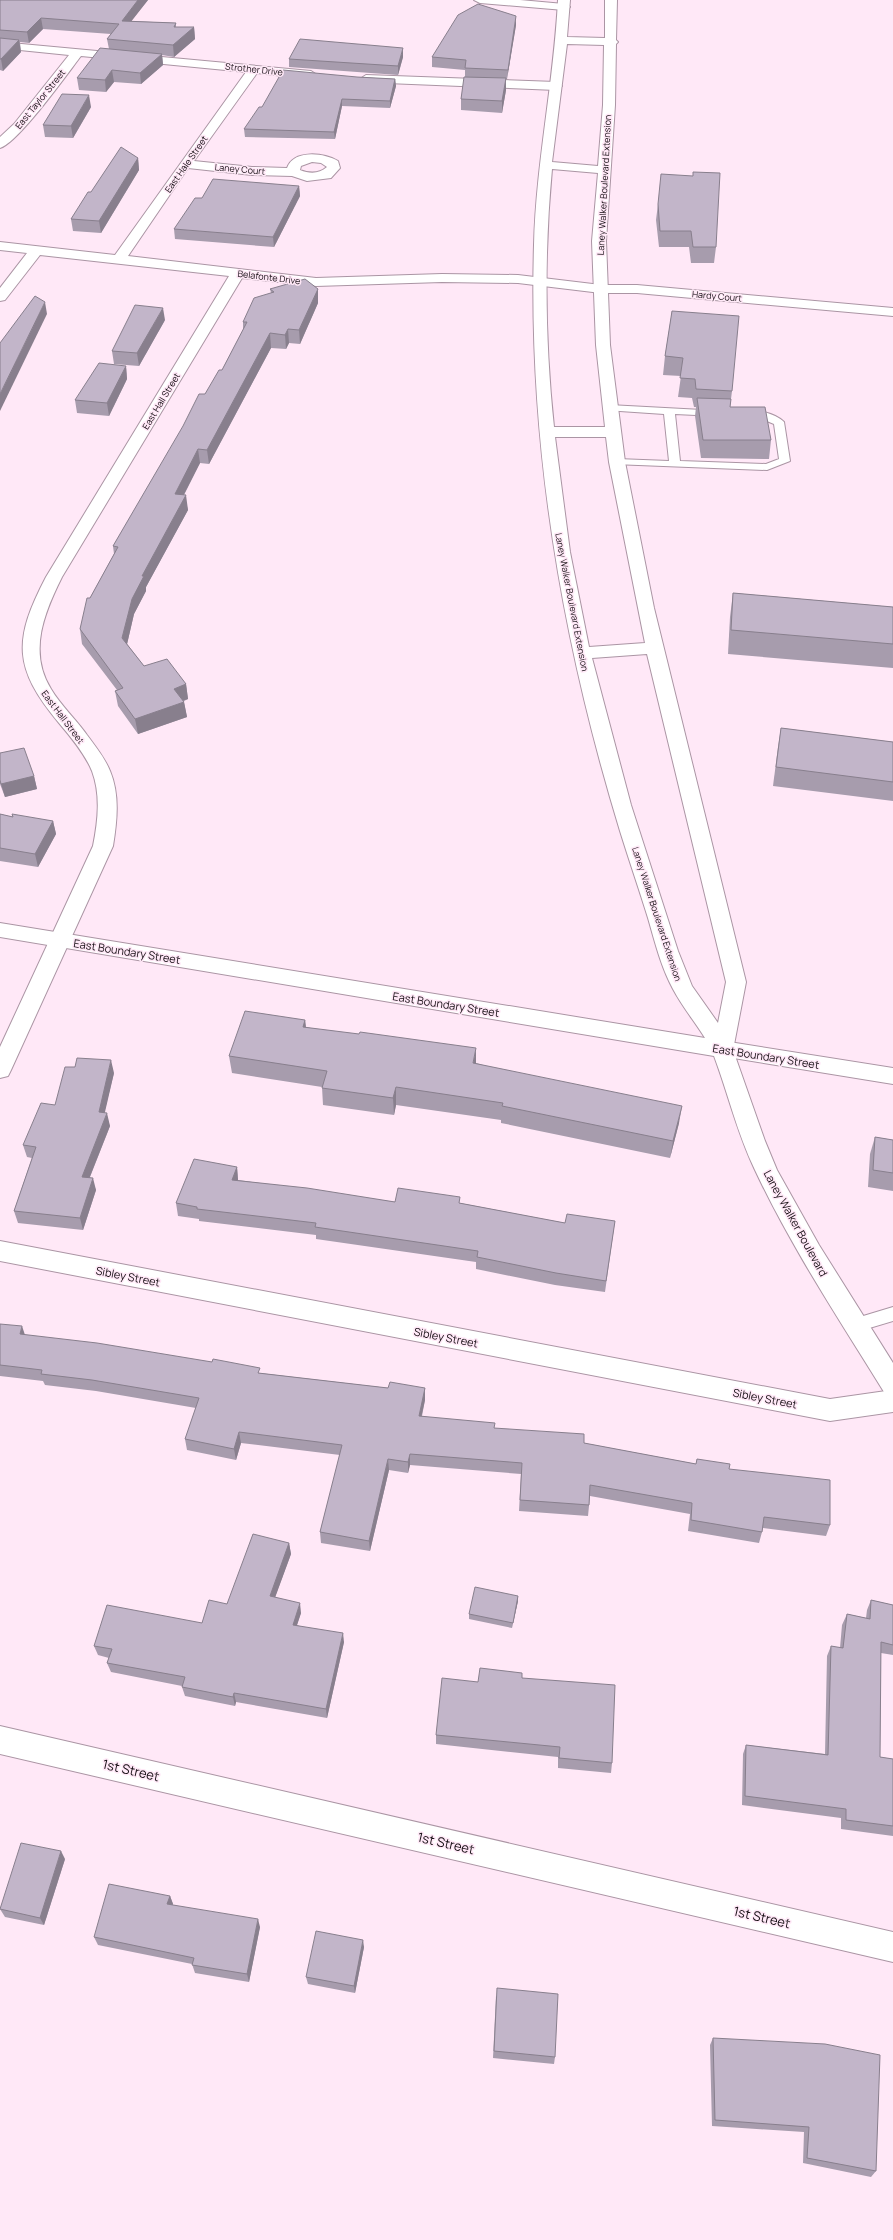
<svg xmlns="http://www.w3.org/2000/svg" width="893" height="2240" font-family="Manrope,sans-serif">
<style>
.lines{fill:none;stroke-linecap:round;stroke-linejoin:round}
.lane-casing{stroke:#ab95a4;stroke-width:2}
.street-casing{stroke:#ab95a4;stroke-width:2}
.secondary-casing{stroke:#ab95a4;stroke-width:2}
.lane{fill:#fff;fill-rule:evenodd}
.street{fill:#fff;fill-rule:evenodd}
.secondary{fill:#fff;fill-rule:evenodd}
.wall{fill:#a79cad}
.shaded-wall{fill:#887f8d}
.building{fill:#c2b5c9;stroke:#887f8d}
.labels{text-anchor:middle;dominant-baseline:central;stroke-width:3;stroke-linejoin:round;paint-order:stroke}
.far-street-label{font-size:9px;fill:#160f14;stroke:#ffe8f7}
.street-label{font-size:11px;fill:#160f14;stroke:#ffe8f7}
.near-street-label{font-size:13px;fill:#160f14;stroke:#ffe8f7}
</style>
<rect width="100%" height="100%" fill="#ffe8f7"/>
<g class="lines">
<defs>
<g id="lane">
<path d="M609,405L721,411L722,413L717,416L675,414L680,461L766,464L779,459L774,424L757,417L742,416L741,414C749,405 777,414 784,422L790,461L767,470L613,464V460L617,459L669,461L664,414L605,410V406Z"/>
<polygon points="893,1307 893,1321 856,1332 850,1330 848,1325 850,1320"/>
</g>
<g id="street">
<polygon points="474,0 520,0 564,4 570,7 564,10 480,3"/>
<path d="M0,42L311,71L317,75L311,79L257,73L194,161L252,167L287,168C294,149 324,153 338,161L340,168L331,178L307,181L292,176L252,175L188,168L128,256L316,278L442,274L518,275L601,285H637L893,308V316L637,293H601L518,283L442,282L316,286L242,278L62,577C44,613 28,652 51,689C61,706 76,719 87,735C95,746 105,758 110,771C120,795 117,821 113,846L11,1070L8,1076L0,1078V1047L93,846C98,821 101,795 92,771C85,754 71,737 59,723C13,668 13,640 46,577L229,276L40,255L5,300L0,301V288L27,253L0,250V242L115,255L246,72L81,56C67,74 18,143 0,148V137L14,124L69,55L0,48ZM312,162L321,163L327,167C319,174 310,174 300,170L301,166Z"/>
<polygon points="366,75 556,82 562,86 556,90 362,82 360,79"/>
<polygon points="723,1041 893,1068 893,1084 715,1055 712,1049 715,1043"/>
<polygon points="0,1241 830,1399 893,1390 893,1412 830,1421 0,1261"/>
<polygon points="0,1726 893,1932 893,1962 0,1754"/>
</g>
<path id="secondary" d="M558,0H570L567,37L605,38V0H617L616,40L618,42L616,44L615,105L606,241L610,345L625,462L654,608L746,982L733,1050L765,1141L777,1170L819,1245L893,1363V1395L884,1392C839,1319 791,1247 755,1170C737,1133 728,1093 714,1056L0,937V923L705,1038C695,1022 682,1006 673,989C661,967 655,942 648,918C639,889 629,860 620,831C562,641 528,445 534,245C536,163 554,82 558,0ZM567,44L604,45L603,105L598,166L552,162ZM552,169L598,173L592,241L596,345L605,427H554C545,343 544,254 552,169ZM555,437H606L609,462L645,643L589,647L570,552ZM647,654L726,982L718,1023L692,986L678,951L631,805L592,658Z"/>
</defs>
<use href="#lane" class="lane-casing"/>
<use href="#street" class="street-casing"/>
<use href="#secondary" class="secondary-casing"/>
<use href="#lane" class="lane"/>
<use href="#street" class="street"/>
<use href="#secondary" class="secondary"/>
</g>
<g class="wall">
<polygon points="0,0 148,0 131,21 176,23 176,27 194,27 195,39 174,57 162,55 163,65 141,84 114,82 106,92 79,90 77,78 109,49 107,39 111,34 43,29 29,43 20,42 21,52 3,71 0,70"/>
<polygon points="516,25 507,79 506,79 506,90 502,113 461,110 461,99 465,77 465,70 432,67 432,57"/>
<polygon points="403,57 398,75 289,67 289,59"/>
<polygon points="357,77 395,79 396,86 390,108 342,106 335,139 245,137 244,129 262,107"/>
<polygon points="91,107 73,138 45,137 43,125"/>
<polygon points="138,158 139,170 101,233 73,231 71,219 91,192"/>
<polygon points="299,186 300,196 274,247 175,239 174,229 202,198"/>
<polygon points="658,204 716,247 714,263 691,263 689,247 659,247 656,220"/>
<polygon points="270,289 318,289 318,303 300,344 289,343 286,349 271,348 209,464 200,463 184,495 188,510 146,587 146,591 134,614 127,644 144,666 186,684 188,699 184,701 184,702 187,717 138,734 118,706 115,691 117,690 82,644 80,629 90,598 114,554 113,546 205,394 222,370 243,330 243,322 271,293"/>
<polygon points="672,311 732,391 730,407 771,440 769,459 701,458 695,416 696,407 694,407 692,398 678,397 681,376 663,375 665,356"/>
<polygon points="165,320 139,366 114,364 112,351"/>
<polygon points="126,366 127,379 109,416 77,413 75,400"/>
<polygon points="733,593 893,607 893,668 728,654 730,617"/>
<polygon points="781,728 893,742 893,801 773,786 778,747"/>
<polygon points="0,753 34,776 37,789 5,797 0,784"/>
<polygon points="0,814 13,817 53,821 56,834 38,867 0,861"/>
<polygon points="305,1020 306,1027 476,1063 679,1123 670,1158 501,1123 501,1120 396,1105 394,1115 323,1105 322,1087 232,1073 229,1056"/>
<polygon points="114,1073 104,1113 110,1126 90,1177 96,1190 83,1230 18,1223 14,1211 32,1158 27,1157 23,1145 55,1105"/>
<polygon points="875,1137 893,1140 893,1191 868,1187 870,1154"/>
<polygon points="237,1167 238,1180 395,1202 460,1203 565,1223 615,1221 605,1292 555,1285 476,1269 476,1262 316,1239 316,1235 199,1221 199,1219 178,1216 176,1203"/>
<polygon points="0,1324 25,1335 260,1373 388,1388 425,1388 425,1400 422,1416 584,1443 696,1464 697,1459 729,1469 830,1525 826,1536 763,1528 762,1532 759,1543 688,1531 690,1514 590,1496 588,1516 519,1511 521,1474 410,1465 408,1473 389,1470 370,1551 321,1543 320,1532 340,1455 241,1443 236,1460 187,1450 185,1439 196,1408 96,1391 45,1385 43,1381 0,1376"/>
<polygon points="289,1543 291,1554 275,1597 301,1613 297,1625 344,1642 327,1718 236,1702 235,1706 185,1696 182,1687 182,1686 111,1672 107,1663 109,1658 98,1655 94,1646 202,1623 227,1604"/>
<polygon points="518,1596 518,1601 512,1628 469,1619 469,1614"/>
<polygon points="871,1600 893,1605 893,1655 881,1653 880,1757 893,1759 893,1836 841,1829 841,1818 742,1805 743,1754 746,1745 825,1754 827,1656 831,1646 840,1648 842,1625 847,1614 866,1618 867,1610"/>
<polygon points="522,1678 612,1763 611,1773 558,1768 558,1757 436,1744 436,1735 478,1682"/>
<polygon points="65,1859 44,1925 5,1917 0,1909"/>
<polygon points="170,1896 173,1904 172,1905 260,1927 249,1982 195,1973 192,1964 98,1945 94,1937"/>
<polygon points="364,1947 355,1993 308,1984 306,1977"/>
<polygon points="496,1996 555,2057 554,2064 493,2058"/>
<polygon points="713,2038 876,2171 871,2177 803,2163 804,2132 712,2126 710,2045"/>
</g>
<g class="shaded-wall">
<polygon points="138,0 148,0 123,32 122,21"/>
<polygon points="516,16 516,25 507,79 508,70"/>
<polygon points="41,18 43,29 29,43 27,32"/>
<polygon points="194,27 195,39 174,57 173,45"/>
<polygon points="19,40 21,52 3,71 1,59"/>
<polygon points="403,48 403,57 398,75 398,66"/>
<polygon points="162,54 163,65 141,84 140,73"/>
<polygon points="112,70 114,82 106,92 105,80"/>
<polygon points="506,78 506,90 502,113 502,101"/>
<polygon points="395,79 396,86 390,108 390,101"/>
<polygon points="89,95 91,107 73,138 71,126"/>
<polygon points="342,99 342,106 335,139 334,132"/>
<polygon points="138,158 139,170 101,233 99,221"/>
<polygon points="299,186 300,196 274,247 273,237"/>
<polygon points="318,289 318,303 300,344 299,330"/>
<polygon points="45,302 47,314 0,411 0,394"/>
<polygon points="163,308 165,320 139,366 137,353"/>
<polygon points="288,329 289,343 286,349 285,335"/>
<polygon points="270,333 271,348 209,464 207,450"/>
<polygon points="126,366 127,379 109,416 107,403"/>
<polygon points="198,449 200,463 177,508 175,494"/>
<polygon points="186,495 188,510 146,587 146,591 134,614 125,653 122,638 132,599 142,576"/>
<polygon points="186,684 188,699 176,703 174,689"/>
<polygon points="184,702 187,717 138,734 135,719"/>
<polygon points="34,776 37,789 5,797 1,784"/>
<polygon points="53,821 56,834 38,867 35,854"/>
<polygon points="305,1020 307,1038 303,1027"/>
<polygon points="476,1048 476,1065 473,1063"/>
<polygon points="111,1060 114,1073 102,1125 99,1112"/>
<polygon points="396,1087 396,1105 394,1115 393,1098"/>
<polygon points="682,1106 679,1123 670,1158 673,1141"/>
<polygon points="107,1113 110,1126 85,1189 82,1177"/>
<polygon points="237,1167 238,1180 234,1192 232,1180"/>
<polygon points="93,1178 96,1190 83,1230 80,1218"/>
<polygon points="22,1326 26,1338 20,1334"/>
<polygon points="425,1388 425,1400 419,1427 419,1416"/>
<polygon points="239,1432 241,1443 236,1460 234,1449"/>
<polygon points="410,1454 410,1465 408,1473 408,1462"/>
<polygon points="388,1459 389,1470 370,1551 369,1541"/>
<polygon points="289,1543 291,1554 272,1606 270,1596"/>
<polygon points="518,1596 518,1601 512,1628 513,1623"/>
<polygon points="300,1603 301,1613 294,1634 293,1625"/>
<polygon points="343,1633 344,1642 327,1718 326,1709"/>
<polygon points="234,1693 236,1702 235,1706 233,1697"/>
<polygon points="61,1851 65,1859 44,1925 40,1918"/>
<polygon points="170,1896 173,1904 170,1912 167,1904"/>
<polygon points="258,1919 260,1927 249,1982 247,1974"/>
<polygon points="363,1940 364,1947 355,1993 354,1986"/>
</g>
<g class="building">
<polygon points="0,0 138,0 122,21 176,23 174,27 194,27 173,45 107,39 119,24 41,18 27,32 0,30"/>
<polygon points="478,4 516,16 508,70 465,68 466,60 432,57 458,15"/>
<polygon points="0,38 19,40 1,59 0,59"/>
<polygon points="300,39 403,48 398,66 289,59"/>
<polygon points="100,48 162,54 140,73 112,70 105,80 77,78"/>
<polygon points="283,70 357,77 395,79 390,101 342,99 334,132 244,129 259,107 262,107"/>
<polygon points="464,77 506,78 502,101 461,99"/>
<polygon points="62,94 89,95 71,126 43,125"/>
<polygon points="121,147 138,158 99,221 71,219 88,192 91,192"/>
<polygon points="693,172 720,173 716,247 693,247 691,231 660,231 658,204 661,174 693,176"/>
<polygon points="213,179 299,186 273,237 174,229 195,198 202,198"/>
<polygon points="305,279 318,289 299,330 288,329 285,335 270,333 207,450 198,449 175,494 186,495 142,576 144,576 132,599 122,638 144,666 167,659 186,684 174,689 184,702 135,719 115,691 123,688 80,629 87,598 90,598 118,547 113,546 183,426 199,394 205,394 219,370 222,370 247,322 243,322 254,298 274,292 270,289"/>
<polygon points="35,296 45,302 0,394 0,343"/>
<polygon points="135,305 163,308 137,353 112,351"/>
<polygon points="672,311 739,316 732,391 696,389 695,379 680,378 683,358 665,356"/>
<polygon points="99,363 126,366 107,403 75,400"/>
<polygon points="697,398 731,399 730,407 765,407 771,440 703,440"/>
<polygon points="733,593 893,607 893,644 731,630"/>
<polygon points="781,728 893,742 893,782 776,767"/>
<polygon points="24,748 34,776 1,784 0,780 0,753"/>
<polygon points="0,814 13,817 12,814 53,821 35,854 0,848"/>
<polygon points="245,1011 305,1020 303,1027 359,1034 360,1032 476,1048 473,1063 682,1106 673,1141 502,1106 503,1103 396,1087 393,1098 322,1088 327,1071 229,1056"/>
<polygon points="77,1058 111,1060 99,1112 107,1113 82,1177 93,1178 80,1218 14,1211 36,1147 23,1145 41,1103 55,1105 65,1067 75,1067"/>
<polygon points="875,1137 893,1140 893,1173 873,1170"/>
<polygon points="194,1159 237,1167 232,1180 307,1188 395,1202 398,1188 460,1197 459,1203 565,1223 567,1214 615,1221 606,1281 556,1273 477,1257 478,1251 315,1227 316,1223 197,1209 197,1207 176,1203"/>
<polygon points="0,1324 22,1326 20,1334 97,1343 212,1362 213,1359 260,1368 258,1373 388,1388 390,1382 425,1388 419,1416 495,1423 494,1428 584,1434 584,1443 696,1464 697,1459 730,1464 729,1469 830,1480 830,1525 764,1517 762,1532 691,1520 692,1503 590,1485 589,1505 520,1500 522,1463 410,1454 408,1462 388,1459 369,1541 320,1532 342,1445 239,1432 234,1449 185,1439 199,1398 92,1380 41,1374 42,1370 0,1365"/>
<polygon points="253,1534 289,1543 270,1596 300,1603 293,1625 343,1633 326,1709 234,1693 233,1697 182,1687 185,1677 107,1663 112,1649 94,1646 107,1605 202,1623 209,1600 227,1604"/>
<polygon points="475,1587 518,1596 513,1623 469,1614"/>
<polygon points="871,1600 893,1605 893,1645 881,1642 880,1757 893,1759 893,1826 846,1820 846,1809 745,1796 746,1745 828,1755 831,1646 843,1648 847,1614 870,1619"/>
<polygon points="480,1668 522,1673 522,1678 615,1685 612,1763 559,1758 560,1747 436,1735 442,1678 478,1682"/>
<polygon points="21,1843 61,1851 40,1918 0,1909"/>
<polygon points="109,1884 170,1896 167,1904 258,1919 247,1974 192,1965 194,1958 94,1937"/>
<polygon points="316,1931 363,1940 354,1986 306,1977"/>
<polygon points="497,1988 558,1994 555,2057 494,2051"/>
<polygon points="713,2038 825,2044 880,2055 876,2171 807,2158 809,2127 715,2120"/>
</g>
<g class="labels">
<g class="far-street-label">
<text transform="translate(254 69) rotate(6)">Strother Drive</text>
<text transform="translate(40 99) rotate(-51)">East Taylor Street</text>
<text transform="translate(186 164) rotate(-55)">East Hale Street</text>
<text transform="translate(240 169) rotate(5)">Laney Court</text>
<text transform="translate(604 185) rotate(-87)">Laney Walker Boulevard Extension</text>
<text transform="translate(269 277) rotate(7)">Belafonte Drive</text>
<text transform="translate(717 296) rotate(5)">Hardy Court</text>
<text transform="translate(161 401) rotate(-59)">East Hall Street</text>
<text transform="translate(572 602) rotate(79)">Laney Walker Boulevard Extension</text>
<text transform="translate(63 717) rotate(53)">East Hall Street</text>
<text transform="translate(657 914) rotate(72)">Laney Walker Boulevard Extension</text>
</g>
<g class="street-label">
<text transform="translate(127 951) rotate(9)">East Boundary Street</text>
<text transform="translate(446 1004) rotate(9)">East Boundary Street</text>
<text transform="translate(766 1056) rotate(9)">East Boundary Street</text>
<text transform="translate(796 1223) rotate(61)">Laney Walker Boulevard</text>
<text transform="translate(128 1276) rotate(11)">Sibley Street</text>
<text transform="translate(446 1337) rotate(11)">Sibley Street</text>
<text transform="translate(765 1398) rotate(11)">Sibley Street</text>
</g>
<g class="near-street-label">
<text transform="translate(131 1770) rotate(13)">1st Street</text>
<text transform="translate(446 1843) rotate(13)">1st Street</text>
<text transform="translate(762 1917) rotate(13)">1st Street</text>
</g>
</g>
</svg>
